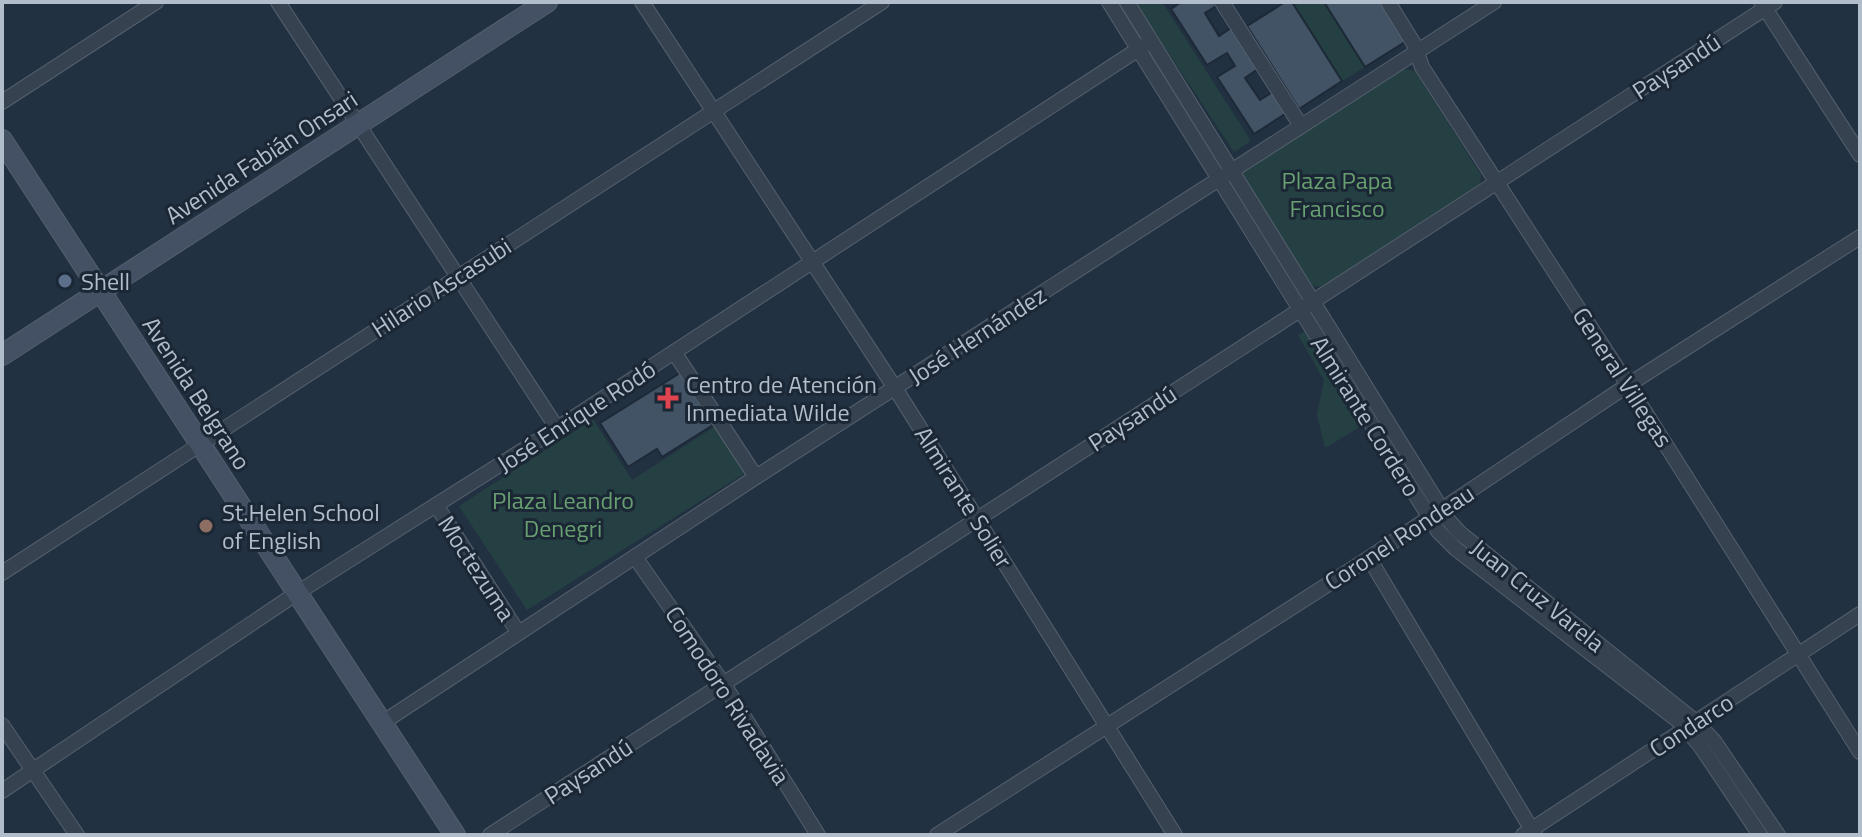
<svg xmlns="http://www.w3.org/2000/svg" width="1862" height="837" font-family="'Titillium Web',sans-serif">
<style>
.green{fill:#244042}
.building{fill:#425365;stroke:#1d2937;stroke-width:2}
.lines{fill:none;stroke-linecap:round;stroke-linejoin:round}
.street-casing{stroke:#54606e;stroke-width:16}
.secondary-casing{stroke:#54606e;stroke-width:22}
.street{stroke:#364250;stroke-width:14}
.secondary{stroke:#445164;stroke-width:20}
.service-dot{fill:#5c6f8a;stroke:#1b2735;stroke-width:3}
.health-dot{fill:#e0444e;stroke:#1b2735;stroke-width:3}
.education-dot{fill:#8d6e63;stroke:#1b2735;stroke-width:3}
.labels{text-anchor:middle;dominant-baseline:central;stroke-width:6;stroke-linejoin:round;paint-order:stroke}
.street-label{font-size:24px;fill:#b2bdcb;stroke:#1b2735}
.park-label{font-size:24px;fill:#679f71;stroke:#1b2735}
.poi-label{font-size:24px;fill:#b2bdcb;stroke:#1b2735;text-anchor:start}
</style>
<rect width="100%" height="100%" fill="#223141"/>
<g class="green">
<polygon points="1135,2 1162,2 1251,141 1234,152"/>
<polygon points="1292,2 1324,2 1365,67 1342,81"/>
<polygon points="1404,69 1415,71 1481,175 1480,185 1321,287 1310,285 1239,173"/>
<polygon points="1304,332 1310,334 1360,427 1325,448 1317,415 1324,380 1298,335"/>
<polygon points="593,419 632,480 714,427 745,473 527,610 459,506"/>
</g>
<g class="building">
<polygon points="1181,2 1214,2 1216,6 1205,13 1219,36 1231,28 1258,69 1245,78 1260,100 1274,91 1288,112 1254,134 1217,77 1235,66 1227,53 1207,65 1171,9"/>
<polygon points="1285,2 1292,2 1342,81 1299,109 1247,26"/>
<polygon points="1324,2 1384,2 1408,40 1365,67"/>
<polygon points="680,373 713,425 662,457 657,449 628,467 600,423"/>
</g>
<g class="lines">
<defs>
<g id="street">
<polyline points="278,2 557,428"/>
<polyline points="642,2 895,388 1175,835"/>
<polyline points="1109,2 1438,531 1456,549 1681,723 1701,747 1760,835"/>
<polyline points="1127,2 1449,521 1460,533 1696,722 1714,741 1778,835"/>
<polyline points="1222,2 1301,126"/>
<polyline points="1388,2 1414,44 1422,67 1628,385 1860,752"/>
<polyline points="1761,2 1860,155"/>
<polyline points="2,102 156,2"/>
<polyline points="674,352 756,477"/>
<polyline points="436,505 518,632"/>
<polyline points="635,557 723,683 818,835"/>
<polyline points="1369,558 1535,835"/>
<polyline points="2,573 882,2"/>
<polyline points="382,723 756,477 1494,2"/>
<polyline points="2,725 77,835"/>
<polyline points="2,791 297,593 553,431 1151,41"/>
<polyline points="490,835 1775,2"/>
<polyline points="937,835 1369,558 1628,385 1860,237"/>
<polyline points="1523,835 1860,614"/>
</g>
<g id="secondary">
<polyline points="2,140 455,835"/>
<polyline points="2,355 547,2"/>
</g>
</defs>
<use href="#street" class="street-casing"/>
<use href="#secondary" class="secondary-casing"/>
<use href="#street" class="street"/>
<use href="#secondary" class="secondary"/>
</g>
<circle class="service-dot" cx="65" cy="281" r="8"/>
<path class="health-dot" d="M664 386h8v8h8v8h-8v8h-8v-8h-8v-8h8z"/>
<circle class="education-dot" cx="206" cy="526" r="8"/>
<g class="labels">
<g class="street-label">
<text transform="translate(1676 66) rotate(-33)">Paysandú</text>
<text transform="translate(261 157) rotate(-33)">Avenida Fabián Onsari</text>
<text transform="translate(441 287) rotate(-33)">Hilario Ascasubi</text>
<text transform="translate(977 335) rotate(-33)">José Hernández</text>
<text transform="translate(1623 377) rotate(57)">General Villegas</text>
<text transform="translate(197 393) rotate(57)">Avenida Belgrano</text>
<text transform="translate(576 416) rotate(-33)">José Enrique Rodó</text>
<text transform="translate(1366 416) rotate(58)">Almirante Cordero</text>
<text transform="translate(1132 418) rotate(-33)">Paysandú</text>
<text transform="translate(964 497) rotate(58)">Almirante Solier</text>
<text transform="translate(1399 537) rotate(-33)">Coronel Rondeau</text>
<text transform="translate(477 568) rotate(57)">Moctezuma</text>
<text transform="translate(1538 595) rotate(39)">Juan Cruz Varela</text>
<text transform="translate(728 695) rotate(57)">Comodoro Rivadavia</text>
<text transform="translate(1691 725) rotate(-33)">Condarco</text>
<text transform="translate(588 771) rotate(-33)">Paysandú</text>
</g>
<g class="park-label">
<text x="1337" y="180">Plaza Papa<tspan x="1337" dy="28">Francisco</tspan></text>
<text x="563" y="500">Plaza Leandro<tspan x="563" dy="28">Denegri</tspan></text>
</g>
<g class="poi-label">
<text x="81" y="281">Shell</text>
<text x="686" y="384">Centro de Atención<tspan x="686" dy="28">Inmediata Wilde</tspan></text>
<text x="222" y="512">St.Helen School<tspan x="222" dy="28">of English</tspan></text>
</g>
</g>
<rect width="1862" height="837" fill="none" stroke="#b2bdcb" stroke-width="8"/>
</svg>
